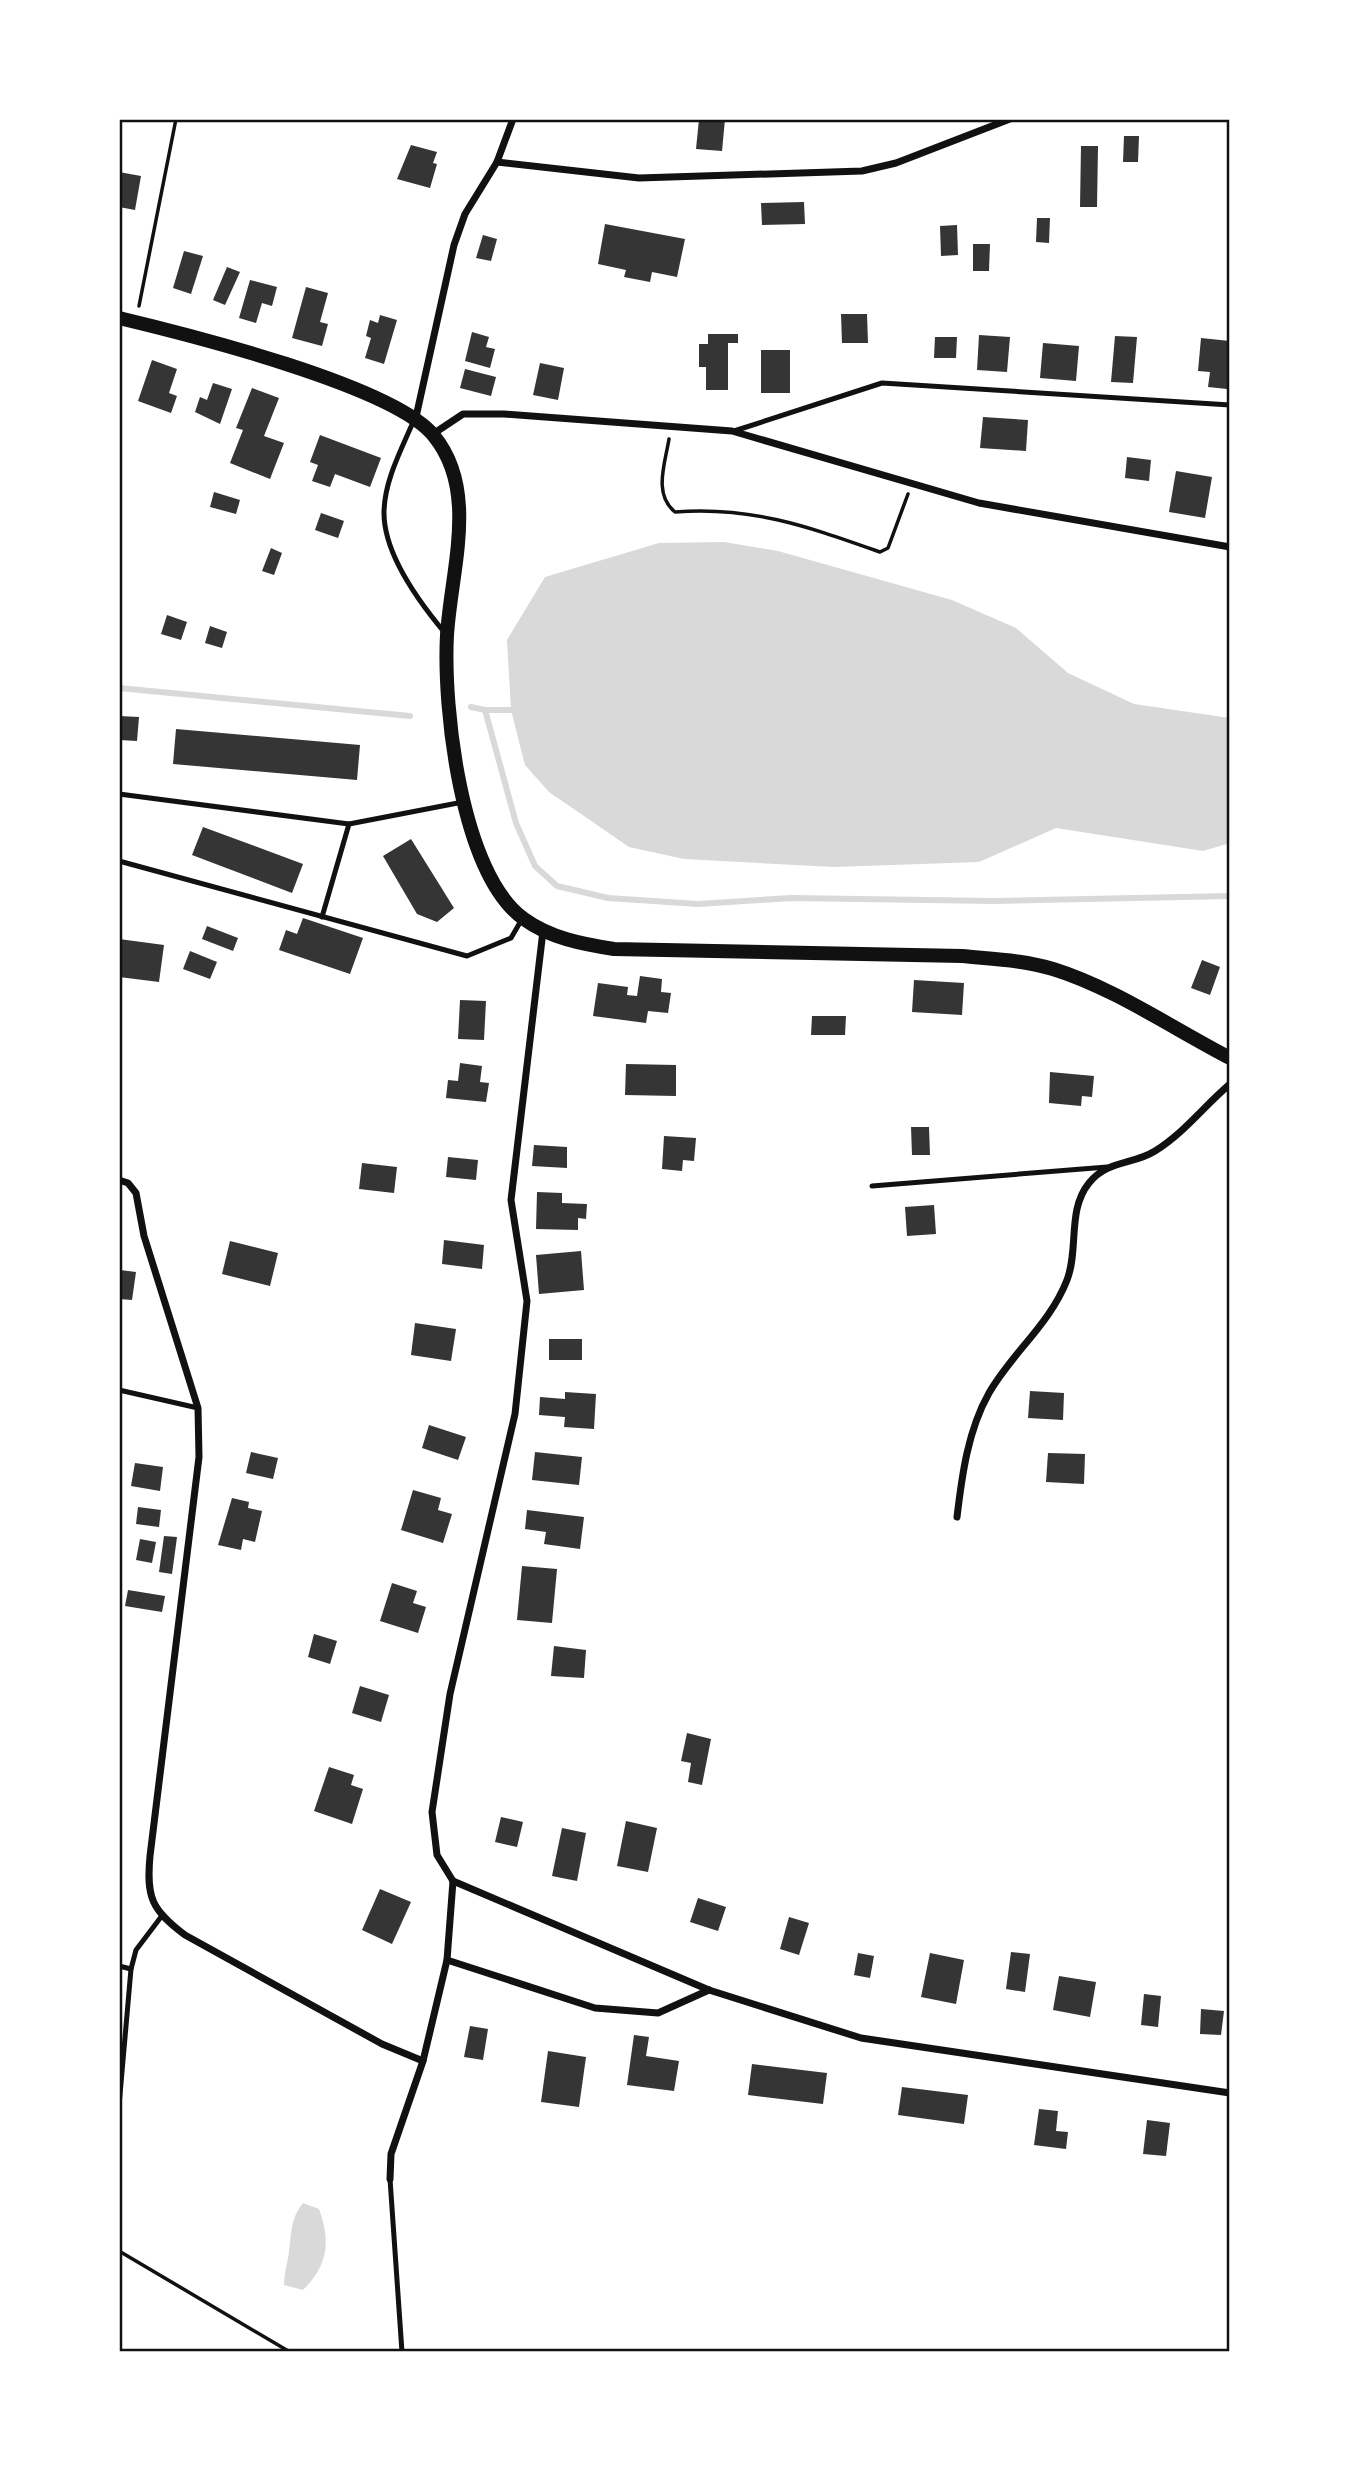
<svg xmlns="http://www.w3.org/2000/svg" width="1349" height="2471" font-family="Arial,sans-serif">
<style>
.water{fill:#d9d9d9}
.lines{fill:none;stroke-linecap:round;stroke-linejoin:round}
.stream{stroke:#d9d9d9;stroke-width:6}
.building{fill:#353535}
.path{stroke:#111;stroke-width:3.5}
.service{stroke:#111;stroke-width:5}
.minor{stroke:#111;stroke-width:7}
.secondary{stroke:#111;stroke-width:14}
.neatline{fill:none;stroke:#111;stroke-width:2.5}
</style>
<rect width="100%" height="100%" fill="#fff"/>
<g class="water">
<polygon points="724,542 778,551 952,600 1016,628 1068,673 1134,704 1230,718 1230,843 1203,851 1056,828 979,862 834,867 684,859 629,847 549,792 525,765 511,710 507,640 545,577 659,543"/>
<path d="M303,2203L319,2209C331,2242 328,2265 303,2290L284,2285C284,2272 288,2263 289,2251C292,2231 290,2220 303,2203Z"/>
</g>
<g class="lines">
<g class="stream">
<polyline points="119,688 410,716"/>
<polyline points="471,707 485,710 516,823 535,866 557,886 608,898 698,904 791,898 994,901 1230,896"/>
<polyline points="485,710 511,710"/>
</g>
</g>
<g class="building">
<polygon points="699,119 725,119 722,151 696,149"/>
<polygon points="1124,136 1139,136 1138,162 1123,162"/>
<polygon points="411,145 437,152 433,163 437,164 430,188 397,179"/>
<polygon points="1081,146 1098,146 1097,207 1080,207"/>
<polygon points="119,172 141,176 135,210 119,207"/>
<polygon points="804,202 805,224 762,225 761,203"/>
<polygon points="1037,218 1050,218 1049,243 1036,242"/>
<polygon points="605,224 685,239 677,277 652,272 650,282 624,277 626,270 598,264"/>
<polygon points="957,225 958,255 941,256 940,226"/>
<polygon points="483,235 497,239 491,261 476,258"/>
<polygon points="973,244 990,244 989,271 973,271"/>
<polygon points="184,251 203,256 191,294 173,288"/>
<polygon points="227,267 240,272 225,305 213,300"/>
<polygon points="250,280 277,287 272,306 262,303 256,323 239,318"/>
<polygon points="306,287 328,293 320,322 328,324 322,346 292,338"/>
<polygon points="841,314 867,314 868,343 842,343"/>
<polygon points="380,315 397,320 384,364 365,358 371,338 366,336 370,320 378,323"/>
<polygon points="472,332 489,337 486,347 495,349 490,368 465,361"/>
<polygon points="708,334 738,334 738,343 728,343 728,390 706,390 706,367 699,367 699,344 708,344"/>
<polygon points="979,335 1010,337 1007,372 977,370"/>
<polygon points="1115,336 1137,337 1133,383 1111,382"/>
<polygon points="935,337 957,337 956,358 934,358"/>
<polygon points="1201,338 1230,341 1227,389 1208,387 1210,372 1198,371"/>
<polygon points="1043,343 1079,346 1076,381 1040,378"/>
<rect x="761" y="350" width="29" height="43"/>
<polygon points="152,360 177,369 169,393 177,396 171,413 138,401"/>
<polygon points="540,363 564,368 558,400 533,395"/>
<polygon points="465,369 496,377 491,396 460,388"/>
<polygon points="213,383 232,389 220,424 195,412 200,397 207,400"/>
<polygon points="252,388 279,398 264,436 284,443 270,479 230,463 243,430 236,428"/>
<polygon points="983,417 1028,420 1026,451 980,448"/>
<polygon points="320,435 381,458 370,487 335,474 330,487 312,481 318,465 310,462"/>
<polygon points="1127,457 1151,460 1149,481 1125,478"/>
<polygon points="1176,471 1212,477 1205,518 1169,512"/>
<polygon points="214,492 240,500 236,514 210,507"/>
<polygon points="321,513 344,521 338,538 315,530"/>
<polygon points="271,548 282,553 274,575 262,571"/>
<polygon points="167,615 187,622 181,640 161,634"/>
<polygon points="210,626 227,632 222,648 205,643"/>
<polygon points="119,716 139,717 137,741 119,740"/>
<polygon points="176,729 360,745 357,780 173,764"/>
<polygon points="203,827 303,864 292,893 192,855"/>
<polygon points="411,839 454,908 437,922 417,914 383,856"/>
<polygon points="303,918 363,938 350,974 279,950 286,930 297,934"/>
<polygon points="207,926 238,938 233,951 202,939"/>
<polygon points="119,939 164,945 159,982 119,977"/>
<polygon points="190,951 217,962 210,979 183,969"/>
<polygon points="1202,960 1220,967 1210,995 1191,988"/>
<polygon points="640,976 662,979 661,992 671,993 668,1013 648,1011 646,1023 593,1016 598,983 628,987 627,995 637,996"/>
<polygon points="914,980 964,983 962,1015 912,1012"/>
<polygon points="460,1000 486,1001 484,1040 458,1039"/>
<polygon points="812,1016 846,1016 845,1035 811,1035"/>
<polygon points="460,1063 482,1066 480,1082 489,1083 486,1102 446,1098 448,1080 458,1081"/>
<polygon points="626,1064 676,1065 676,1096 625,1095"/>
<polygon points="1050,1072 1094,1076 1092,1097 1082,1096 1081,1106 1049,1103"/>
<polygon points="911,1127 929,1127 930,1155 912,1155"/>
<polygon points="664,1136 696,1138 694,1161 683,1160 682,1171 662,1169"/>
<polygon points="534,1145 567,1147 567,1168 532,1166"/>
<polygon points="448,1157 478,1160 476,1180 446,1177"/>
<polygon points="362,1163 397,1167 394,1193 359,1189"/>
<polygon points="537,1192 562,1193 562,1203 587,1204 586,1219 578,1218 578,1230 536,1229"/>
<polygon points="934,1205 936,1234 907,1236 905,1207"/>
<polygon points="444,1240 484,1245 482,1269 442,1264"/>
<polygon points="230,1241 278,1253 270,1286 222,1274"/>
<polygon points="581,1251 584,1290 539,1294 536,1255"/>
<polygon points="120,1270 136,1272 132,1300 119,1299"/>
<polygon points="415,1323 456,1329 451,1361 411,1355"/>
<rect x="549" y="1339" width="33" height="21"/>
<polygon points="1030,1391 1064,1393 1063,1420 1028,1418"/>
<polygon points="565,1392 596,1394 594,1429 564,1427 565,1417 539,1415 540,1397 565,1399"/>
<polygon points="429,1425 466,1437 458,1460 422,1448"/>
<polygon points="251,1452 278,1458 273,1479 246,1473"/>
<polygon points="535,1452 582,1457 579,1485 532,1480"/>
<polygon points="1048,1453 1085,1454 1084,1484 1046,1482"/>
<polygon points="135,1463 163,1467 160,1491 131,1486"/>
<polygon points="413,1490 441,1498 438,1510 452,1514 443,1543 401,1530"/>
<polygon points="232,1498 249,1502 248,1508 262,1511 255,1542 243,1539 241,1550 218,1545"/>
<polygon points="138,1507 161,1510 159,1527 136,1524"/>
<polygon points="527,1510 584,1517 580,1549 544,1544 546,1532 525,1529"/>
<polygon points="164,1536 177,1537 172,1574 159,1572"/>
<polygon points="140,1539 156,1542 152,1563 136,1560"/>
<polygon points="522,1566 557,1569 552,1623 517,1620"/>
<polygon points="392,1583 417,1591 413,1603 426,1607 418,1633 380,1621"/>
<polygon points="128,1590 165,1596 162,1612 125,1606"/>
<polygon points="314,1634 337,1641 330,1664 308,1657"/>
<polygon points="554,1646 586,1650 584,1678 551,1676"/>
<polygon points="360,1686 389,1695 381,1722 352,1713"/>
<polygon points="687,1733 711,1739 702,1785 688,1782 691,1763 681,1761"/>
<polygon points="329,1767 354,1775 351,1785 363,1789 352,1824 314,1811"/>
<polygon points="501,1817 523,1822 517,1847 495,1842"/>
<polygon points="626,1821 657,1828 648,1872 617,1866"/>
<polygon points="562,1828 586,1833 577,1881 552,1876"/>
<polygon points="380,1889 411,1902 392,1944 362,1930"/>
<polygon points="698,1898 726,1907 718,1931 690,1922"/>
<polygon points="789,1917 809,1923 799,1955 780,1949"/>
<polygon points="1011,1952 1030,1954 1025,1992 1006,1989"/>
<polygon points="858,1953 874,1956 870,1978 854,1975"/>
<polygon points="930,1953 964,1960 956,2004 921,1997"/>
<polygon points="1059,1976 1096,1982 1090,2017 1053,2010"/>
<polygon points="1144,1994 1161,1996 1158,2027 1141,2025"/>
<polygon points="1201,2009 1224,2011 1221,2035 1200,2034"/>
<polygon points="470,2026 488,2029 483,2060 464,2057"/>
<polygon points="634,2035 649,2037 646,2056 679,2061 674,2091 627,2085"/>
<polygon points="548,2051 586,2057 579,2107 541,2102"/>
<polygon points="752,2064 827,2073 823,2104 748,2095"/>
<polygon points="902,2087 968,2095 964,2124 898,2115"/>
<polygon points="1039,2109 1058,2111 1056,2131 1068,2132 1066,2149 1034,2145"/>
<polygon points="1147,2120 1170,2123 1166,2156 1143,2154"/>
</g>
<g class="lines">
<g class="path">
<polyline points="139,306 176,119"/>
<path d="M669,439C665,464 653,494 675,512C752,506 809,527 880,552L888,548L908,494"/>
<polyline points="119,2251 290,2352"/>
</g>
<g class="service">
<path d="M414,420C402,448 384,481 384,513C384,555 419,602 445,633"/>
<polyline points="734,431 882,383 1230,405"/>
<polyline points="119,794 349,824 463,802"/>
<polyline points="119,861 467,956 511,938 522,919"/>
<polyline points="322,917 349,824"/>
<polyline points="872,1186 1107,1167"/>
<polyline points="119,1390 198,1408"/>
<polyline points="119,1966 131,1969"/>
<polyline points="119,2106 131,1969 136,1950 161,1917"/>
<polyline points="390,2179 402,2352"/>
</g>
<g class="minor">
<polyline points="497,162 639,178 862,171 896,163 1010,119"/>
<polyline points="416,417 454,245 465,214 497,162 513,119"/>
<polyline points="433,434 463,414 504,414 732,431 979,503 1230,547"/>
<path d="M119,1180L128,1183L136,1193L144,1236L198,1408L199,1457L150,1856C146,1898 152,1910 185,1935L382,2044L423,2061"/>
<path d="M957,1517C962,1475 968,1430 989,1393C1012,1353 1050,1324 1067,1280C1079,1249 1067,1210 1089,1183C1107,1160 1133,1165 1155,1151C1184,1133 1204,1106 1230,1084"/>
<polyline points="453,1881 709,1990 861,2038 1230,2093"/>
<polyline points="447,1960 595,2008 658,2013 709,1990"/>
<polyline points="390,2179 391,2154 423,2061 447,1960 453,1881 437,1855 432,1812 450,1694 515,1414 527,1301 511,1200 543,931"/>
</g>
<path class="secondary" d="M119,318C186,334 395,386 434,436C479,491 451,570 447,635C443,708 461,874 524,919C550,938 582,944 614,949L962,956C992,959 1024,960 1053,969C1112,987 1174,1029 1230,1058"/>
</g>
<rect width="1349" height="2471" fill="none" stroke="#ffffff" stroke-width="242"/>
<rect x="121" y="121" width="1107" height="2229" class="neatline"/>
</svg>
